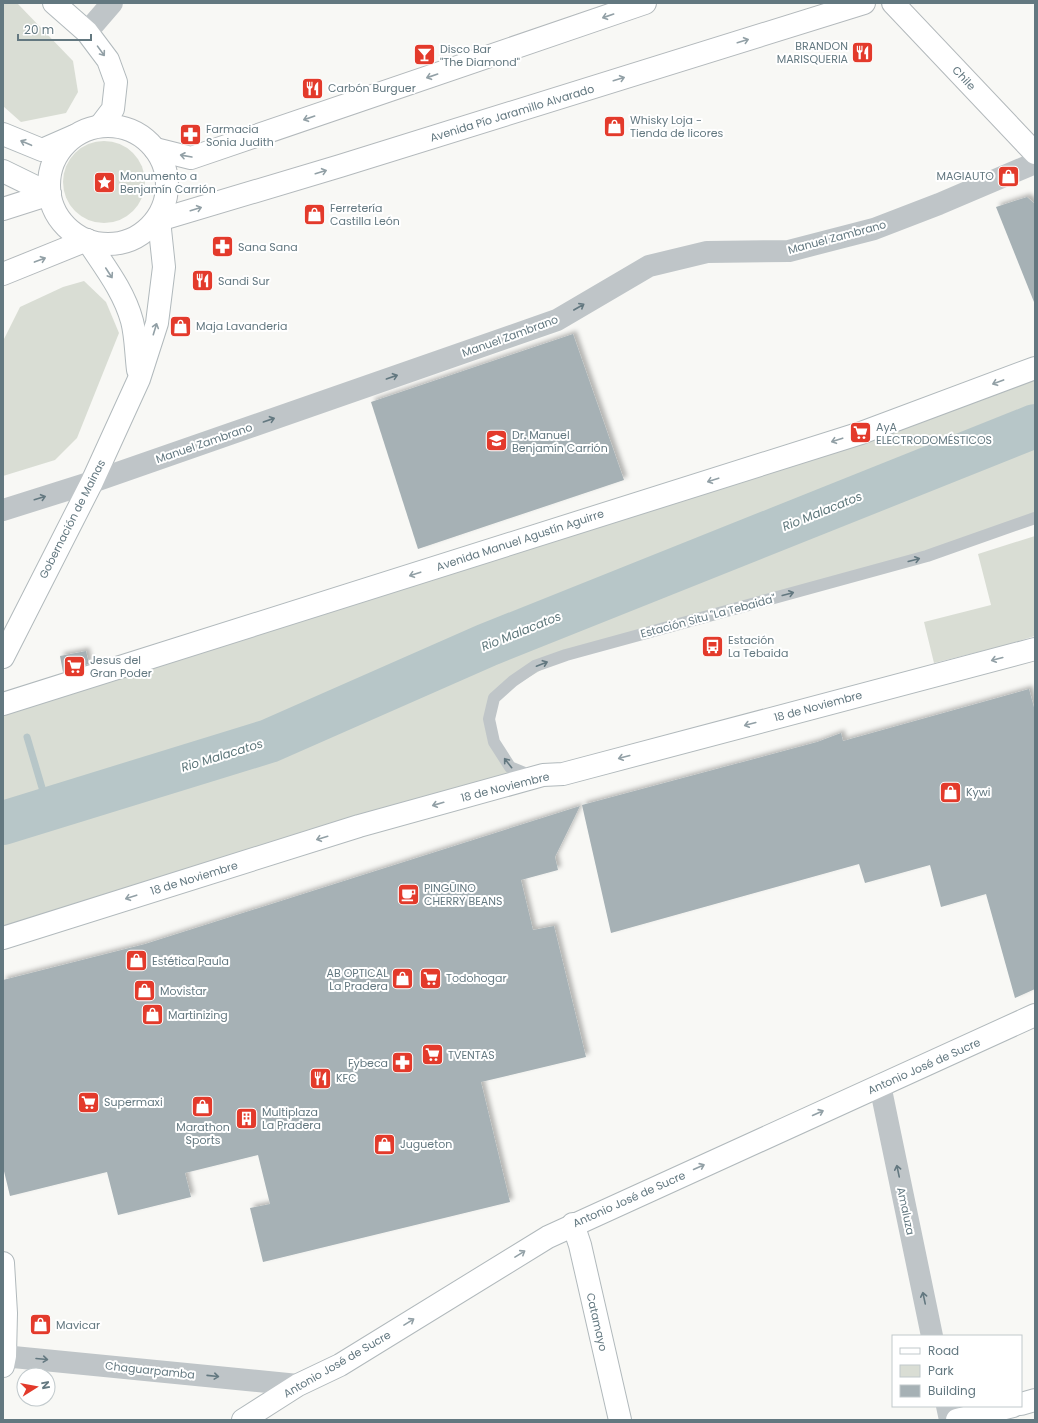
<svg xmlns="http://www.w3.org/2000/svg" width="1038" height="1423" font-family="Poppins,sans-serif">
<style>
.green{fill:#d9ddd4}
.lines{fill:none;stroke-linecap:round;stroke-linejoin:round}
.stream{stroke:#b7c6c8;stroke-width:7}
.river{stroke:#b7c6c8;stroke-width:44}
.building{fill:#a6b1b5;filter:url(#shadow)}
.secondary-casing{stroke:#b1b9bc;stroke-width:24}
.primary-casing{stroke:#b3b9bc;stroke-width:24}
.lane{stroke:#bfc5c8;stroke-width:12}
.street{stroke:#bfc5c8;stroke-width:22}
.secondary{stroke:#fff;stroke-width:22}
.primary{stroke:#fff;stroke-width:22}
.oneway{stroke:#92a0a6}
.oneway2{stroke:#637880}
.labels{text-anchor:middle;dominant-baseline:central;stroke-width:4;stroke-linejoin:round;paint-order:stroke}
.poi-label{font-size:11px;fill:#637880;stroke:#fff;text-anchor:start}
.street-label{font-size:11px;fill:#637880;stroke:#fff}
.water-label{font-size:12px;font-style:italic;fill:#5e777b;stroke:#fff}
</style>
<defs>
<filter id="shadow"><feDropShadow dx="3.5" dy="-3.5" stdDeviation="2" flood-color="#0004"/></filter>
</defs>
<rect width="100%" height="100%" fill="#f8f8f5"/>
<g class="green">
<polygon points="3,3 17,3 73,61 78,92 66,113 21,122 3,106"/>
<circle cx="104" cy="182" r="41"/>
<polygon points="84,281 106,302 119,333 77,438 55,460 3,476 3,341 20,307 63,287"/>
<polygon points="1035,368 1035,518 927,556 566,655 494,698 489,719 510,767 527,773 3,938 3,704"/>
<polygon points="1035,536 1035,636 1002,646 934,663 924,622 991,605 978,554"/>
</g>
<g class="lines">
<polyline class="stream" points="27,737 48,808"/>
<polyline class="river" points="3,823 269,741 487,645 1035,426"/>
</g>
<g class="building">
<polygon points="1027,197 1035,204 1034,302 996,207"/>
<polygon points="573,334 624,480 418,549 371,402"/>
<polygon points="86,651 89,664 63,672 60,656"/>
<polygon points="1029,689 1035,711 1035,989 1015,998 986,894 941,907 930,865 865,883 859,864 611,933 582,805 817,742 841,733 843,741"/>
<polygon points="580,806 555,857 558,870 521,880 533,930 554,926 586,1057 481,1082 510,1202 263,1262 250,1208 270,1204 258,1155 185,1173 191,1197 118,1215 107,1172 10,1196 3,1167 3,980 145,944"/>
</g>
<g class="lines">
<defs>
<g id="secondary">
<polyline points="54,3 87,32 108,60 116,82 113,109 100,126"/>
<polyline points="3,134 42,150 74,136"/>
<polyline points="3,171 50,194"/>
<path d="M87,240C104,266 124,291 132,321C136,336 136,354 138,370"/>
<polyline points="3,657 92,482 139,379 157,323 164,267 159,220"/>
<polyline points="3,704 861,433 1035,368"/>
<polyline points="3,938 359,826 543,775 563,774 1035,649"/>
<polyline points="573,1224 580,1245 620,1420"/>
<polyline points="3,1263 6,1313 5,1356 3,1366"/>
<polyline points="1021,1404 1035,1400"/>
<polyline points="243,1420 298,1385 340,1365 548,1237 1035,1015"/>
<polyline points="957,1420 1013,1406"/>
</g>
<g id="primary">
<polyline points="893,3 1035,153"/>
<circle cx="108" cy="185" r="59"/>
<polyline points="155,149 191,158 645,3"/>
<polyline points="3,209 50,194"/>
<polyline points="159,220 340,166 864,3"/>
<polyline points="3,274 87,240"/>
</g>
</defs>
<use href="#secondary" class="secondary-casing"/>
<use href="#primary" class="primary-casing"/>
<polyline class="lane" points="534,774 527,774 510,767 494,742 489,719 494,698 513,681 535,666 566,655 927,556 1035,518"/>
<g class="street">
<polyline points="87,32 112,3"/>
<polyline points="3,510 92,482 557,320 649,266 707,252 789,251 874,229 939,204 1035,163"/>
<polyline points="880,1085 932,1336"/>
<polyline points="3,1356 298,1385"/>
<polyline points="947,1406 950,1420"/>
</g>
<use href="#secondary" class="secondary"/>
<use href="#primary" class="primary"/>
</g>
<defs><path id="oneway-shaft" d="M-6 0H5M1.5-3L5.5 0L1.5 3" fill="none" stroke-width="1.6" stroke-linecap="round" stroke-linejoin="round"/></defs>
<g class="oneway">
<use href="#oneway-shaft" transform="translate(608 16) rotate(161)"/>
<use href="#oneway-shaft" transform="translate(743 41) rotate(-17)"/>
<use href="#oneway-shaft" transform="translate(101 51) rotate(54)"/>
<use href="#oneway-shaft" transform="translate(432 76) rotate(161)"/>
<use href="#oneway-shaft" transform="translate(619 79) rotate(-17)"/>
<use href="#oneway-shaft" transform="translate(309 118) rotate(161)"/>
<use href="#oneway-shaft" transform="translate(26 143) rotate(-157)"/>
<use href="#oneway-shaft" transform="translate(186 156) rotate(-170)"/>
<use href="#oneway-shaft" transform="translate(321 172) rotate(-17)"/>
<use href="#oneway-shaft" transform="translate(196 209) rotate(-17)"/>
<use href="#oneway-shaft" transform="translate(40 260) rotate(-20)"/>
<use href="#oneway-shaft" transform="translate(109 273) rotate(57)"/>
<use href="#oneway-shaft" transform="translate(155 329) rotate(-73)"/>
<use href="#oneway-shaft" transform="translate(998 382) rotate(160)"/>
<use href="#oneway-shaft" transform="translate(837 440) rotate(162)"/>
<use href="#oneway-shaft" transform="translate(713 480) rotate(162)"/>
<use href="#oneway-shaft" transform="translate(415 574) rotate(162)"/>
<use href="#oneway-shaft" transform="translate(997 659) rotate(165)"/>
<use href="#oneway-shaft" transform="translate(750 724) rotate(165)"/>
<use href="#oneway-shaft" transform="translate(624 757) rotate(165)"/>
<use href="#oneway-shaft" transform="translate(438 804) rotate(164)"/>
<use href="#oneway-shaft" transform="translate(322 838) rotate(163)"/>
<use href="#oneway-shaft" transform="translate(131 897) rotate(162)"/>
<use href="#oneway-shaft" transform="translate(818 1113) rotate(-24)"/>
<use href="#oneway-shaft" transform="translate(699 1167) rotate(-24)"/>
<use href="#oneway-shaft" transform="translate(520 1254) rotate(-32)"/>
<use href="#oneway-shaft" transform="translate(409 1322) rotate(-32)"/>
</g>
<g class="oneway2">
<use href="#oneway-shaft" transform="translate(579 307) rotate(-30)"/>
<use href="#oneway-shaft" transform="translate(392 377) rotate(-19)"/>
<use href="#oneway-shaft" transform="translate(269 420) rotate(-19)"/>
<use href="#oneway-shaft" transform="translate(40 498) rotate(-17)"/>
<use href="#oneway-shaft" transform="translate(914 560) rotate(-15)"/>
<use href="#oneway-shaft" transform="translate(788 594) rotate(-15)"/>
<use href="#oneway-shaft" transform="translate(542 664) rotate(-21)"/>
<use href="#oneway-shaft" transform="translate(508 763) rotate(-128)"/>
<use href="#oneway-shaft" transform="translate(898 1171) rotate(-102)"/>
<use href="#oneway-shaft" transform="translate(924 1298) rotate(-102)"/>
<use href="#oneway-shaft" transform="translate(42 1359) rotate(5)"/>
<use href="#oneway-shaft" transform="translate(213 1376) rotate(6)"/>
</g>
<defs>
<symbol id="restaurant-square" viewBox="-11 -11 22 22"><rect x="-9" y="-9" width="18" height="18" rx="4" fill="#e33a2b" stroke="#fff"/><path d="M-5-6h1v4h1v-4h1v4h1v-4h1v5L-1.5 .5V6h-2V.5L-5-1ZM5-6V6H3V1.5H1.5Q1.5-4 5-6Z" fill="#fff"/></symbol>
<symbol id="bar-square" viewBox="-11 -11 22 22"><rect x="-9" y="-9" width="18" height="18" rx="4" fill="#e33a2b" stroke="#fff"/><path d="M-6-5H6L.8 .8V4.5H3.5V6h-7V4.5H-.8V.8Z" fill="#fff"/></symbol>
<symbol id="shop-square" viewBox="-11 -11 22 22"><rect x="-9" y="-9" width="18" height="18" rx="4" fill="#e33a2b" stroke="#fff"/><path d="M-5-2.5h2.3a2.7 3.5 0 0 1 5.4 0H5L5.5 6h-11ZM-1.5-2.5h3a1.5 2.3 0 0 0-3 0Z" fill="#fff"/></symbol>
<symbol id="pharmacy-square" viewBox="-11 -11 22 22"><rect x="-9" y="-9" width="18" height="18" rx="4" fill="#e33a2b" stroke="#fff"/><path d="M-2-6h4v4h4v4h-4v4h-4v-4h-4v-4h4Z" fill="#fff"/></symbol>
<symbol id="sight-square" viewBox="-11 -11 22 22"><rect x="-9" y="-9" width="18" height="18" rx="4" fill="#e33a2b" stroke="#fff"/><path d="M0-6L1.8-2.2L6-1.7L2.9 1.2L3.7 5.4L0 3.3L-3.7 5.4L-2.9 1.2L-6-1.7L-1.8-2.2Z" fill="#fff"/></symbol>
<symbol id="supermarket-square" viewBox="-11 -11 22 22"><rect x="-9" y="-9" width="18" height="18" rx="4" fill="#e33a2b" stroke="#fff"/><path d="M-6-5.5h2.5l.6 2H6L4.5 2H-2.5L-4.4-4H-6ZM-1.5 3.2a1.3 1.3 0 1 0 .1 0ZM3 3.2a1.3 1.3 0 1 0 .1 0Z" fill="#fff"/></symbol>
<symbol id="school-square" viewBox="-11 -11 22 22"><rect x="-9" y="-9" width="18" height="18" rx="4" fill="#e33a2b" stroke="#fff"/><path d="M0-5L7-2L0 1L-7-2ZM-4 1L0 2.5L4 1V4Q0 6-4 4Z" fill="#fff"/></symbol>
<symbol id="bus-square" viewBox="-11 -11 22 22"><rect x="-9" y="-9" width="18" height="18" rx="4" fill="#e33a2b" stroke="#fff"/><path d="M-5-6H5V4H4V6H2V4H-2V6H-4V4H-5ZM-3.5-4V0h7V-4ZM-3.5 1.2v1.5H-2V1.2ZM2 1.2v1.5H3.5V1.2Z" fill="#fff"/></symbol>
<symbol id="cafe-square" viewBox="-11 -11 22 22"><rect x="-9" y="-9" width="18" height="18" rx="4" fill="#e33a2b" stroke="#fff"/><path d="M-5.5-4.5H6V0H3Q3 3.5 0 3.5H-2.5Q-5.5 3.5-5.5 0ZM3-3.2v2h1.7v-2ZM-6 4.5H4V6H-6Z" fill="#fff"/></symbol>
<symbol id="building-square" viewBox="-11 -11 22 22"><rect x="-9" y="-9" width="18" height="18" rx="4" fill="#e33a2b" stroke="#fff"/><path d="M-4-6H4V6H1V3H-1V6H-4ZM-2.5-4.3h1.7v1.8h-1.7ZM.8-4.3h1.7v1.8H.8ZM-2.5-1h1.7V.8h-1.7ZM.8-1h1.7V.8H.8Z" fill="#fff"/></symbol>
</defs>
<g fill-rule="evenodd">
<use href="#restaurant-square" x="850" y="40" width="25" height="25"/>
<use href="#bar-square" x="412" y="42" width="25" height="25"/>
<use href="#restaurant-square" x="300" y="76" width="25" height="25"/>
<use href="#shop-square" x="602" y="114" width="25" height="25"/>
<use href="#pharmacy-square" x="178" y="122" width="25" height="25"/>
<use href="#shop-square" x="996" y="164" width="25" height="25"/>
<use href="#sight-square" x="92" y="170" width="25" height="25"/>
<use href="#shop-square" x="302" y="202" width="25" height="25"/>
<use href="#pharmacy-square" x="210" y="234" width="25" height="25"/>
<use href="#restaurant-square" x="190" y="268" width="25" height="25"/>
<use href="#shop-square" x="168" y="314" width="25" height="25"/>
<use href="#supermarket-square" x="848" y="420" width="25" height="25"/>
<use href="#school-square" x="484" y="428" width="25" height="25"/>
<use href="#bus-square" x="700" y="634" width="25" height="25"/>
<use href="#supermarket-square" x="62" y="654" width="25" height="25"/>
<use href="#shop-square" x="938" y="780" width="25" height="25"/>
<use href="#cafe-square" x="396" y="882" width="25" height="25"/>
<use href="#shop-square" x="124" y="948" width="25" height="25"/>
<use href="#supermarket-square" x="418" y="966" width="25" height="25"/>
<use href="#shop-square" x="390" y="966" width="25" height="25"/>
<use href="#shop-square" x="132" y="978" width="25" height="25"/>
<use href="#shop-square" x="140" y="1002" width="25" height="25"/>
<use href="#supermarket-square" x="420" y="1042" width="25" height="25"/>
<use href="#pharmacy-square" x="390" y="1050" width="25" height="25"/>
<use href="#restaurant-square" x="308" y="1066" width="25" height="25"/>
<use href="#supermarket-square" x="76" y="1090" width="25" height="25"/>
<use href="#shop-square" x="190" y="1094" width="25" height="25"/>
<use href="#building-square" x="234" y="1106" width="25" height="25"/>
<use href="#shop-square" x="372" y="1132" width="25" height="25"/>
<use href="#shop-square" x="28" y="1312" width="25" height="25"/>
</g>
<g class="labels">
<g class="poi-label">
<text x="848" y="46" text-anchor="end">BRANDON<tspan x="848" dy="13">MARISQUERIA</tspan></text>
<text x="440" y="49">Disco Bar<tspan x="440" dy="13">"The Diamond"</tspan></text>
<text x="328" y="88">Carbón Burguer</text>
<text x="630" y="120">Whisky Loja -<tspan x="630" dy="13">Tienda de licores</tspan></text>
<text x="206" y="129">Farmacia<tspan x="206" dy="13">Sonia Judith</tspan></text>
<text x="120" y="176">Monumento a<tspan x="120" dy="13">Benjamín Carrión</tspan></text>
<text x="994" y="176" text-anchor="end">MAGIAUTO</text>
<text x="330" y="208">Ferretería<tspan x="330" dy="13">Castilla León</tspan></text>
<text x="238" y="247">Sana Sana</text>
<text x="218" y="281">Sandi Sur</text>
<text x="196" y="326">Maja Lavanderia</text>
<text x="876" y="427">AyA<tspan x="876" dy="13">ELECTRODOMÉSTICOS</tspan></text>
<text x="512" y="435">Dr. Manuel<tspan x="512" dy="13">Benjamín Carrión</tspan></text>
<text x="728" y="640">Estación<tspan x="728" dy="13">La Tebaida</tspan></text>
<text x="90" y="660">Jesus del<tspan x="90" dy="13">Gran Poder</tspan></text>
<text x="966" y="792">Kywi</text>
<text x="424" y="888">PINGÜINO<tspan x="424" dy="13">CHERRY BEANS</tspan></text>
<text x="152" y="961">Estética Paula</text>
<text x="388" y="973" text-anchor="end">AB OPTICAL<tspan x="388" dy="13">La Pradera</tspan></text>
<text x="446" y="978">Todohogar</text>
<text x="160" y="991">Movistar</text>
<text x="168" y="1015">Martinizing</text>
<text x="448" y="1055">TVENTAS</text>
<text x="388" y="1063" text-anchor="end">Fybeca</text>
<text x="336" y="1078">KFC</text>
<text x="104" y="1102">Supermaxi</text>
<text x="262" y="1112">Multiplaza<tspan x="262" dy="13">La Pradera</tspan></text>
<text x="203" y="1127" text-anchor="middle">Marathon<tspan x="203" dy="13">Sports</tspan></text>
<text x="400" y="1144">Jugueton</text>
<text x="56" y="1325">Mavicar</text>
</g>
<g class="street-label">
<text transform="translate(964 78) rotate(47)">Chile</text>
<text transform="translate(512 113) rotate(-17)">Avenida Pío Jaramillo Alvarado</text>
<text transform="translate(837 237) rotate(-15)">Manuel Zambrano</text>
<text transform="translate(510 336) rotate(-20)">Manuel Zambrano</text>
<text transform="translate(204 443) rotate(-19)">Manuel Zambrano</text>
<text transform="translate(72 519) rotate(-63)">Gobernación de Mainas</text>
<text transform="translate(520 540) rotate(-18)">Avenida Manuel Agustín Aguirre</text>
<text transform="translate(708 616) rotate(-15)">Estación Situ "La Tebaida"</text>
<text transform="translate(818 706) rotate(-15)">18 de Noviembre</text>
<text transform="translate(505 787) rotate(-14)">18 de Noviembre</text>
<text transform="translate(194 878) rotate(-17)">18 de Noviembre</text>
<text transform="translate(924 1066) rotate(-24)">Antonio José de Sucre</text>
<text transform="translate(629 1199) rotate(-24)">Antonio José de Sucre</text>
<text transform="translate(906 1211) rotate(78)">Amaluza</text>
<text transform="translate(597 1322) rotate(77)">Catamayo</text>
<text transform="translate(337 1364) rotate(-30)">Antonio José de Sucre</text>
<text transform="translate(150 1370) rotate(6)">Chaguarpamba</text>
</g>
<g class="water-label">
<text transform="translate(822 511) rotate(-22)">Rio Malacatos</text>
<text transform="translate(521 631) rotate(-22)">Rio Malacatos</text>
<text transform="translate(222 755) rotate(-17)">Rio Malacatos</text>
</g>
</g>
<rect width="1038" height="1423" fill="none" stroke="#637880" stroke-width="8"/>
<rect x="892" y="1335" width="130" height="72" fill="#ffffff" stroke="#c1c9cc"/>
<rect x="900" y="1348" width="20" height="6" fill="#ffffff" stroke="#c1c9cc"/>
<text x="928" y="1355" font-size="12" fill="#637880">Road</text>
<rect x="900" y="1365" width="20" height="12" fill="#d9ddd4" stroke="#c1c9cc"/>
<text x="928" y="1375" font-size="12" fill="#637880">Park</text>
<rect x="900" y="1385" width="20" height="12" fill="#a6b1b5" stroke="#c1c9cc"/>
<text x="928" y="1395" font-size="12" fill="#637880">Building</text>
<g transform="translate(36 1387) rotate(79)"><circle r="19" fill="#ffffff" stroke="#c1c9cc"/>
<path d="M0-3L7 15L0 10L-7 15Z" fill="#e33a2b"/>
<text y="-6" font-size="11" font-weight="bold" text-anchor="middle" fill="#637880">N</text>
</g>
<path d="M18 34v6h73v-6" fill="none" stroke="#637880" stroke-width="2"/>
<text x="24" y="34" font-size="12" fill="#637880" stroke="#ffffff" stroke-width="3" paint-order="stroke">20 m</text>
</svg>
